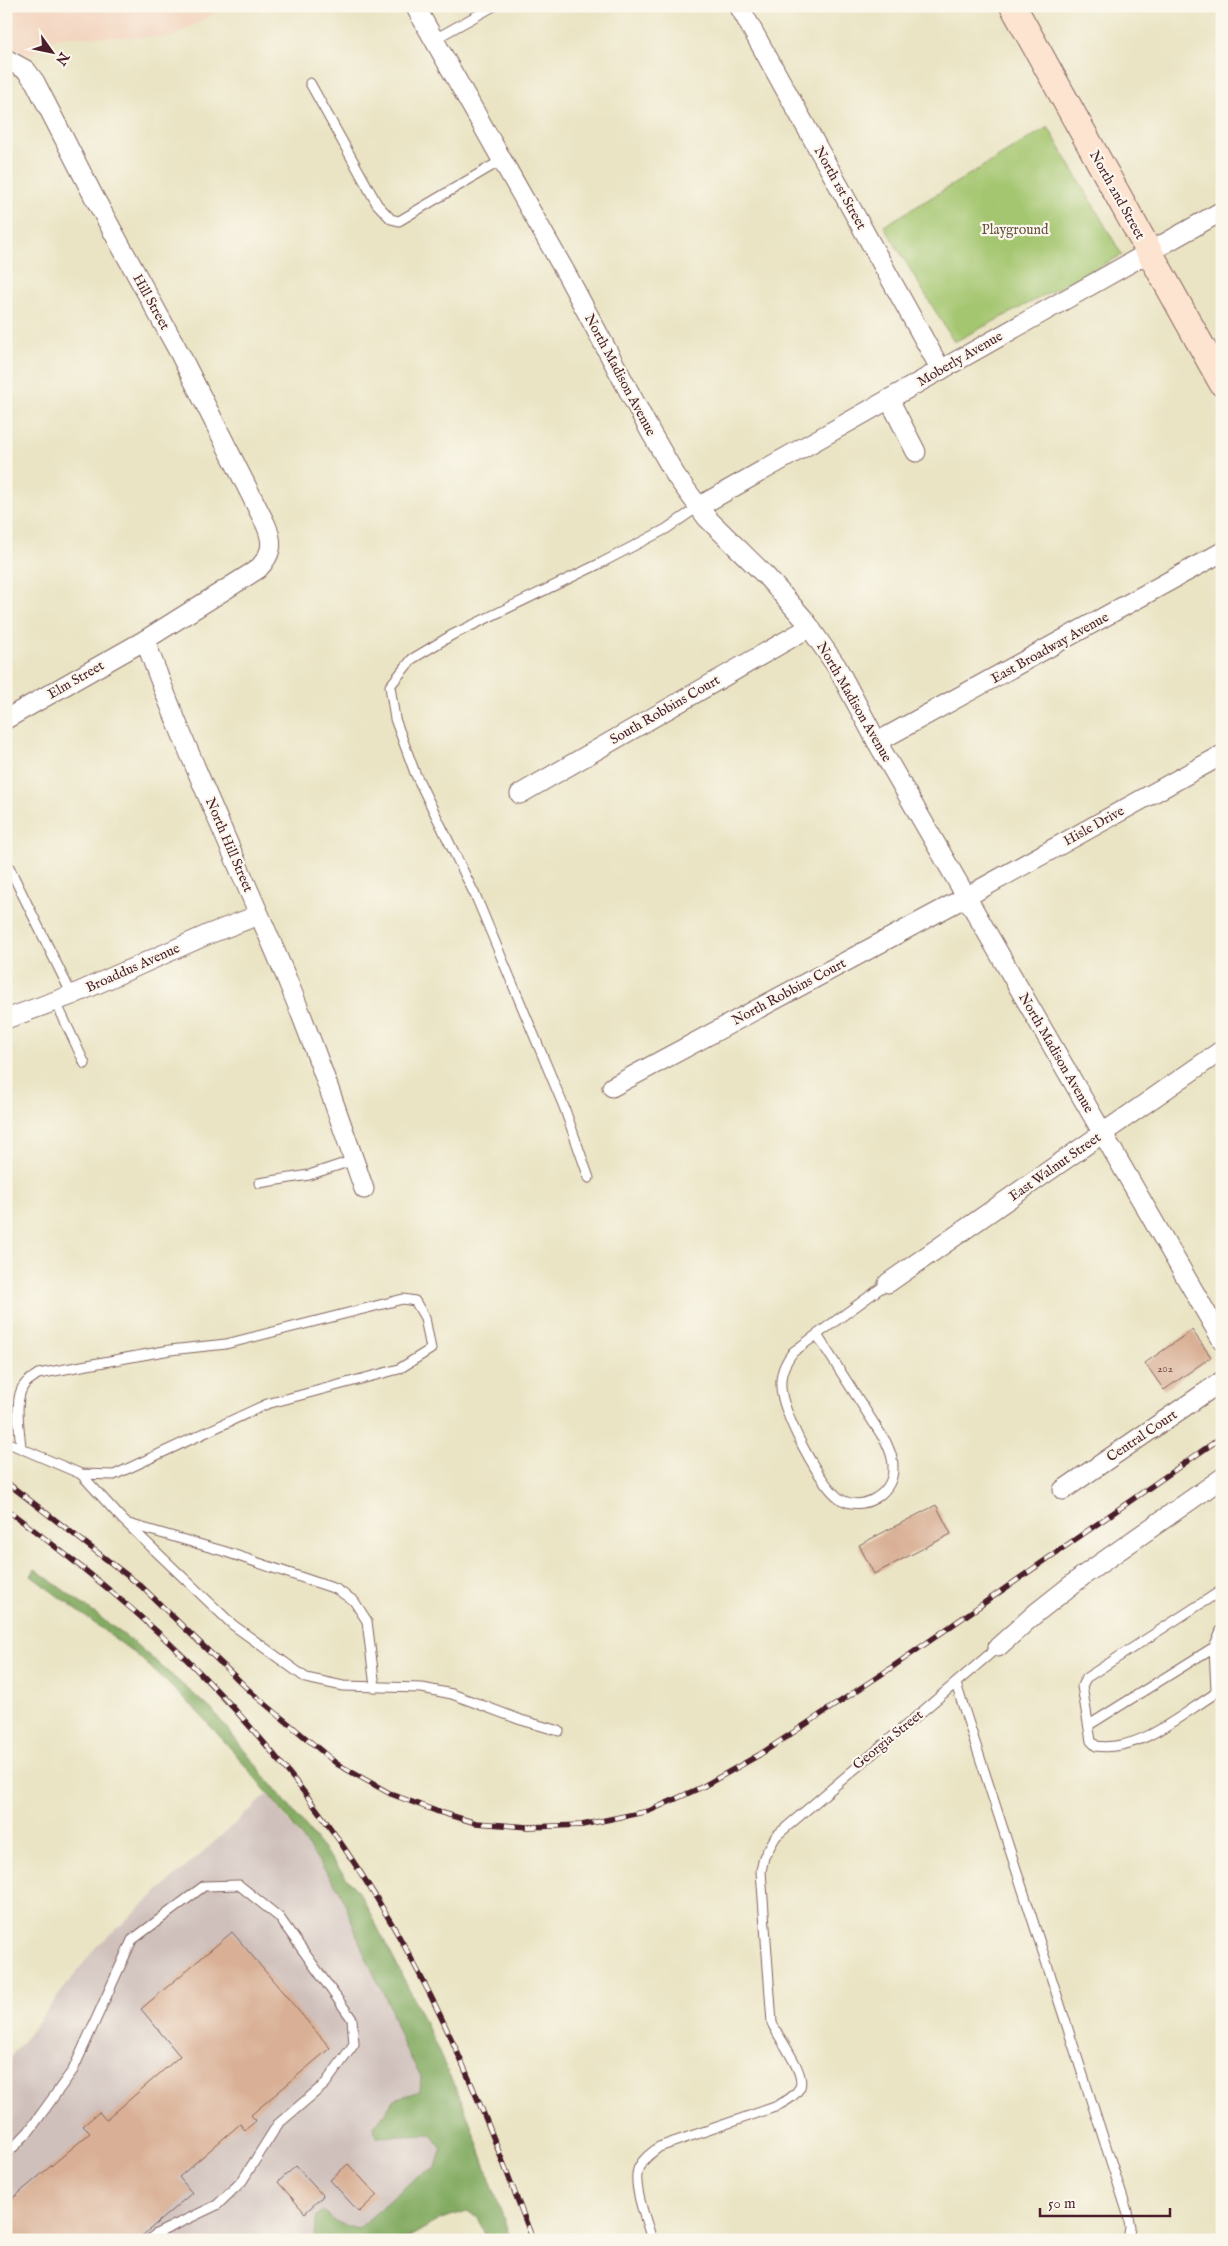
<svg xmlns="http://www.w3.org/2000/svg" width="1228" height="2246" font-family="'IM FELL English',serif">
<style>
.built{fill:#f3d4bf}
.industrial{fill:#cfc0bb}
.green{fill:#a4c66f;stroke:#77724d}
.forest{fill:#83ab62;stroke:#666546}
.building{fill:#d9b096}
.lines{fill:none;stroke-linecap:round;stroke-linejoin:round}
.service-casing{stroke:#826461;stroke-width:11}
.minor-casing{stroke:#826461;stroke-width:21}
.secondary-casing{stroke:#826461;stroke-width:28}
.service{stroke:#fff;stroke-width:9}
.minor{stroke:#fff;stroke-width:19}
.secondary{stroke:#fde4d1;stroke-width:26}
.rail-casing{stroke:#4a1f2b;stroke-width:5.5}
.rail{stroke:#fbf7ec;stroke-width:4;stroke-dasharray:11;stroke-linecap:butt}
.labels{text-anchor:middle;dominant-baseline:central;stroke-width:4.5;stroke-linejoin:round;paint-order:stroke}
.number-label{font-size:11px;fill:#6e4346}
.street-label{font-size:14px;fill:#4a1f2b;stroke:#fbf7ec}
.park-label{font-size:14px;fill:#65513f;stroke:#fbf7ec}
</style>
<rect width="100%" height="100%" fill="#fbf7ec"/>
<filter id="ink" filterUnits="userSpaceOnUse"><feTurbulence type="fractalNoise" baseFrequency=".02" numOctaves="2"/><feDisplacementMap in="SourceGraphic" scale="10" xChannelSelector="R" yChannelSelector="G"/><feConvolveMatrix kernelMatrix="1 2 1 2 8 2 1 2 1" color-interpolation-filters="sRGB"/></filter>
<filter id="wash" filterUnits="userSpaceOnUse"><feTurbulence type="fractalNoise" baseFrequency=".0096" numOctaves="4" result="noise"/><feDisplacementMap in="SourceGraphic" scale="20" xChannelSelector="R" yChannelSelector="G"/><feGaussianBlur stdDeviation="1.12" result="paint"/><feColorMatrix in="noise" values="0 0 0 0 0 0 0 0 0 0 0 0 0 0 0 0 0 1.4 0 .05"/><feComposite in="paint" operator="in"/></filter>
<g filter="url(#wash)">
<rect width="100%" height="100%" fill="#eae4c4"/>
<polygon class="built" points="6,6 228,6 172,37 60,37 31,55 6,45"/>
<polygon class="industrial" points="268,1794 340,1891 363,1951 389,2005 404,2046 421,2076 420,2091 395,2100 414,2135 432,2135 442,2148 436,2167 416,2177 358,2229 336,2222 323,2212 317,2216 314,2234 318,2240 6,2240 6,2063 96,1947"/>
<polygon class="green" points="1048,127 1122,255 954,342 884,226"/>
<polygon class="forest" points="35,1569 132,1641 212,1710 362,1897 416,2003 466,2111 511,2240 487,2240 478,2218 467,2211 441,2219 404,2240 318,2240 314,2235 317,2216 323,2211 336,2222 358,2229 416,2177 436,2167 442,2148 432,2135 376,2137 374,2127 395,2099 420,2091 421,2076 404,2046 389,2005 363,1951 340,1891 283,1812 234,1752 193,1707 137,1655 31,1576"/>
<g id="blocks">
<g class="building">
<polygon points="1192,1330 1211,1357 1164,1390 1145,1363"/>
<polygon points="936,1505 951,1534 874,1574 859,1545"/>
<polygon points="232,1932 330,2048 251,2115 256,2121 245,2130 240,2124 179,2177 192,2193 137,2240 6,2240 6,2204 90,2133 83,2126 99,2112 106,2120 180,2056 141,2009"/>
<polygon points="348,2164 377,2195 359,2212 330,2180"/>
<polygon points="296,2166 323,2196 305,2213 278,2182"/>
</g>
</g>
</g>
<g filter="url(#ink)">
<use href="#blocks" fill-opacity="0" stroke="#826461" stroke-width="1"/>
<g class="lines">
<defs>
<g id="service">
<polyline points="433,40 494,6"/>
<polyline points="310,83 377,204 391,219 399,221 502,160"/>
<polyline points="6,861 72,995"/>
<polyline points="55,1000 85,1064"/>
<polyline points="589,1178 564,1107 477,899 415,773 395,719 390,686 412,659 452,635 601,563 666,529 698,507"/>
<polyline points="259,1183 309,1175 354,1160"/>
<path d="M817,1335L886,1442C890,1451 894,1460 893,1471C891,1495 863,1511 842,1500C821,1488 781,1411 781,1387C780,1373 785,1363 793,1352L878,1290L888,1283"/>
<path d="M6,1442L81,1474L114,1475L267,1404L399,1369L431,1349L425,1318L415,1301L403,1299L226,1344L170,1350L38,1374C34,1377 28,1380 25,1384C13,1397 20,1431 21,1448"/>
<polyline points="81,1474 122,1519 233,1625 306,1678 343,1686 422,1688 452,1694 521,1720 559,1731"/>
<polyline points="129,1524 223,1551 336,1589 354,1601 367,1621 375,1687"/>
<path d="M1222,1590L1086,1678L1082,1686L1091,1741L1096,1746C1139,1752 1178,1717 1213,1695L1216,1690L1214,1647L1222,1628"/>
<polyline points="956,1684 1127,2211 1130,2227 1128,2240"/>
<polyline points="1089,1725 1214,1647"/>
<polyline points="6,2155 29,2131 73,2070 132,1940 204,1886 239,1885 279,1917 352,2019 354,2044 325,2084 278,2124 242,2181 217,2205 156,2234 149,2240"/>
<path d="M652,2240C647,2222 631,2183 639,2167C644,2158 651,2153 659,2147L775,2107C784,2102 795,2097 800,2087C806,2073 779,2039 772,2023L761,1871L764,1857L776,1836L998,1647"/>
</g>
<g id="minor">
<polyline points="415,6 567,275 650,431 676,476 707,518 766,576 804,619 837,667 877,742 1222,1340"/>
<polyline points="739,6 941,370"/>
<path d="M6,59L26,70L35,82L94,197L180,354L266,525C274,544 272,554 258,569L145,640L6,719"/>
<polyline points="889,399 916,452"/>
<polyline points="698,507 1222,211"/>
<path d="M145,640C185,750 235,857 281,965C312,1038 338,1114 364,1189"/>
<polyline points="877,742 1222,552"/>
<polyline points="520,794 810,627"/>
<polyline points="6,1019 72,995 209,934 259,915"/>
<polyline points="612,1087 966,897 1222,755"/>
<polyline points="888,1283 1222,1050"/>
<polyline points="1063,1490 1222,1381"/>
<polyline points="998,1647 1036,1613 1084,1575 1222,1478"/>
</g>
<polyline id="secondary" points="1013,6 1222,383"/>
</defs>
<use href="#service" class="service-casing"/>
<use href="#minor" class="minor-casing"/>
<use href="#secondary" class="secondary-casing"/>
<use href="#service" class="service"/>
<use href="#minor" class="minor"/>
<use href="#secondary" class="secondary"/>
<defs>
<g id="rail">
<polyline points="6,1482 141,1586 252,1693 337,1764 391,1794 436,1811 476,1823 529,1827 582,1825 649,1811 702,1787 759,1755 885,1672 1222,1437"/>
<path d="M6,1509C75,1561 143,1614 203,1676C290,1764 364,1867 421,1977C465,2061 499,2151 533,2240"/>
</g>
</defs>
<use href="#rail" class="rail-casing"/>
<use href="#rail" class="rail"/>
</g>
</g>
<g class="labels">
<g class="number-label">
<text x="1165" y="1369">202</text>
</g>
<g class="street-label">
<text transform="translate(840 188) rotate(61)">North 1st Street</text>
<text transform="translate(1117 195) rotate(61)">North 2nd Street</text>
<text transform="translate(151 302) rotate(61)">Hill Street</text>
<text transform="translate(960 359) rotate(-30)">Moberly Avenue</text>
<text transform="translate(620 375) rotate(62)">North Madison Avenue</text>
<text transform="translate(1050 648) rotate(-29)">East Broadway Avenue</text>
<text transform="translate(76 680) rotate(-30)">Elm Street</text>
<text transform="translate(854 702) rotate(60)">North Madison Avenue</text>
<text transform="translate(665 710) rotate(-30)">South Robbins Court</text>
<text transform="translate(1094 826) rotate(-29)">Hisle Drive</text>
<text transform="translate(229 845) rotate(67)">North Hill Street</text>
<text transform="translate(133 968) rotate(-24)">Broaddus Avenue</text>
<text transform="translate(789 992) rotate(-28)">North Robbins Court</text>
<text transform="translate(1056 1053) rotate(60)">North Madison Avenue</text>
<text transform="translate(1055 1167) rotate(-35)">East Walnut Street</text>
<text transform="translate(1142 1436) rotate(-34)">Central Court</text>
<text transform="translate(888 1740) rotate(-39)">Georgia Street</text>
</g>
<g class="park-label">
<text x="1015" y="230">Playground</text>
</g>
</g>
<rect width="1228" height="2246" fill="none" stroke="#fbf7ec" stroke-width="25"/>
<g transform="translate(52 52) rotate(123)" stroke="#fbf7ec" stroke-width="4" paint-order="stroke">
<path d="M0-4L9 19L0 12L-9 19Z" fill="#4a1f2b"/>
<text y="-8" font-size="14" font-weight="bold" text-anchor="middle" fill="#4a1f2b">N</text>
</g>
<path d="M1040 2208v8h130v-8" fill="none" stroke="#4a1f2b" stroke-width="2.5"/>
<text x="1048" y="2208" font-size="15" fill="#4a1f2b" stroke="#fbf7ec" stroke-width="4" paint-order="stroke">50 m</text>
</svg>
